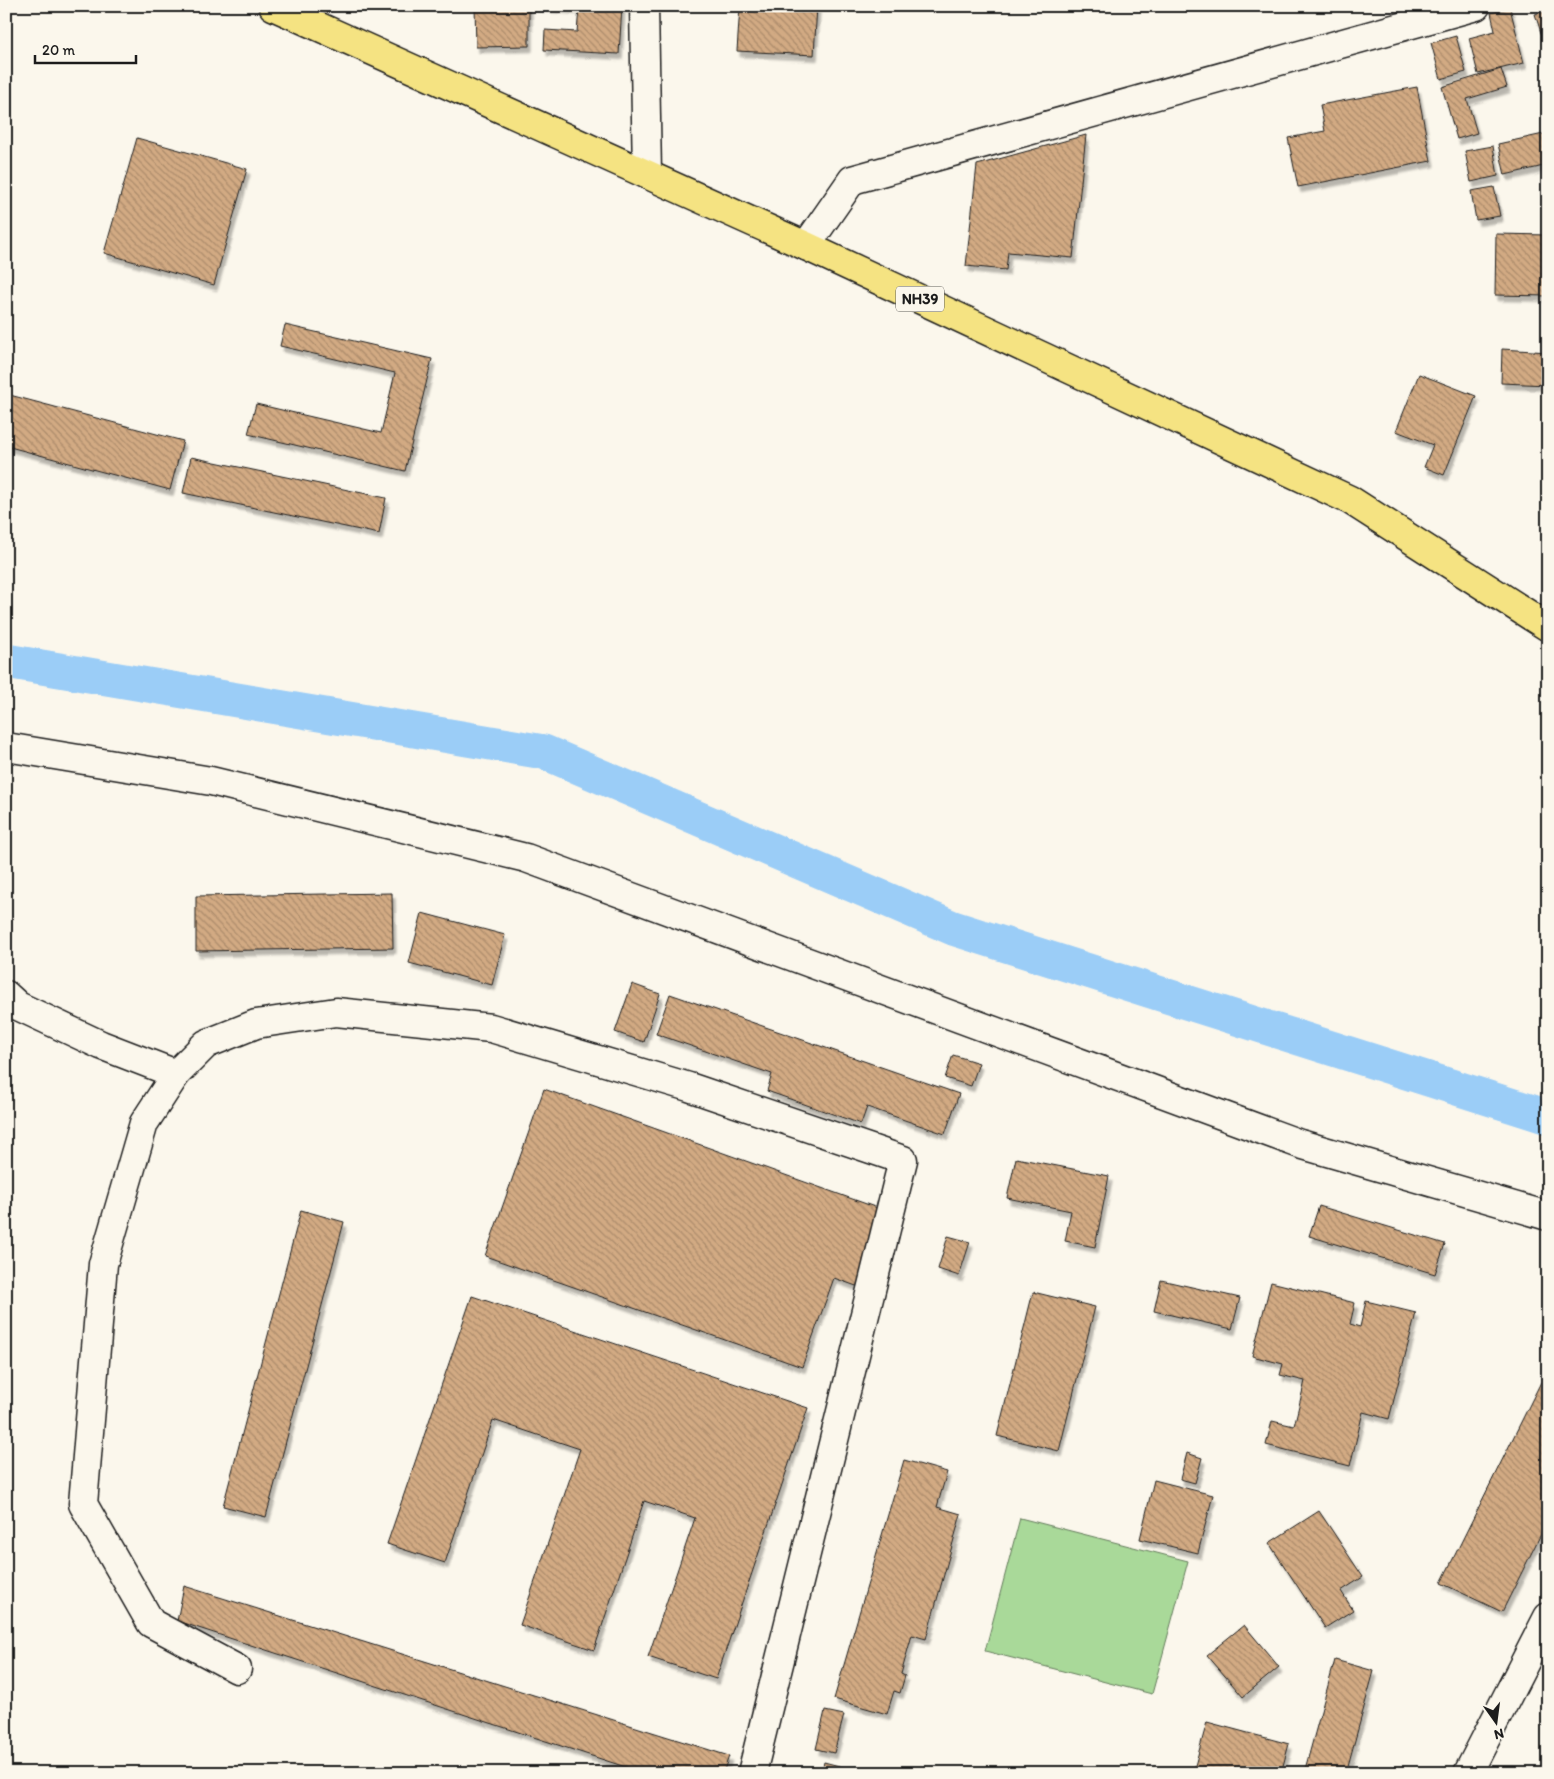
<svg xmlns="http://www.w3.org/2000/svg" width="1554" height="1779" font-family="Itim,sans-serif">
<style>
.green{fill:#a9d999;stroke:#627a5a}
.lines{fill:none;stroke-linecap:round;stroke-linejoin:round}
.canal{stroke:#9bcdf7;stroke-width:35}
.building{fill:url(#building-back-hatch);stroke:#1c1c1c;filter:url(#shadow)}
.minor-casing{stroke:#1c1c1c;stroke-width:31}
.major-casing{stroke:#1c1c1c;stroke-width:31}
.minor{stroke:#fbf7ec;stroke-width:28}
.major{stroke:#f5e382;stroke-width:28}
.labels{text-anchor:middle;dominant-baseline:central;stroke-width:4.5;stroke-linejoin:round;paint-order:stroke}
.shield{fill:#fbf7ec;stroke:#5f5e5a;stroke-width:1}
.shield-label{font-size:15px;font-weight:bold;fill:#1c1c1c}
</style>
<defs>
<pattern id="building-back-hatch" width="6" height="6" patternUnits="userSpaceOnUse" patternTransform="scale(1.25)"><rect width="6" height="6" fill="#d2aa83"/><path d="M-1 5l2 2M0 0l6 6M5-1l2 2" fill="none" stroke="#aa8a6a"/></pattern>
<filter id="shadow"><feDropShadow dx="3" dy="5.5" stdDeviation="1" flood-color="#0004"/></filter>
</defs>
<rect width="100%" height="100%" fill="#fbf7ec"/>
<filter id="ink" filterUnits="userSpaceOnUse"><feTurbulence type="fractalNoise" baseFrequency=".02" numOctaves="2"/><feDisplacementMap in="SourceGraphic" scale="10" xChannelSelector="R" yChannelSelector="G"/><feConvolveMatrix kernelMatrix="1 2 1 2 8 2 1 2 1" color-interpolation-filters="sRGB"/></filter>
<g filter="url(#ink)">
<polygon class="green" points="1020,1518 1188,1561 1152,1694 985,1651"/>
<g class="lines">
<polyline class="canal" points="6,661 544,752 953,928 1548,1117"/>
</g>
<g class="building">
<polygon points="475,6 529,6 529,46 476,47"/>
<polygon points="540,6 622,6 619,54 544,50 545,30 577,32 579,9"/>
<polygon points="740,6 817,6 814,55 737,51"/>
<polygon points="1510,8 1524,63 1478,74 1469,38 1495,31 1491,13"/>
<polygon points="1548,10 1548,44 1545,45 1535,14"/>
<polygon points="1456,36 1466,72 1441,79 1431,43"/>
<polygon points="1501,69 1507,87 1467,99 1477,133 1457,139 1442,87"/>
<polygon points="1417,87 1431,161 1298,187 1288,138 1325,131 1320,105"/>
<polygon points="1548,133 1548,165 1505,175 1498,144"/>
<polygon points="1086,135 1073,258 1008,252 1006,270 966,266 977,165"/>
<polygon points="137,138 247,169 214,285 104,253"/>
<polygon points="1493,146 1498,176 1471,182 1465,151"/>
<polygon points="1494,187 1500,216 1476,220 1471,191"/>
<polygon points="1496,234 1548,235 1548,296 1495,295"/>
<polygon points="285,325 432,359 405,471 248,434 256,404 381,433 395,373 280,346"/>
<polygon points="1502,349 1548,352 1548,385 1501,383"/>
<polygon points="1419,374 1476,396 1444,475 1424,467 1433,445 1396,431"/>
<polygon points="6,394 183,441 170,490 6,446"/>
<polygon points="191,457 386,498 379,534 183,493"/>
<polygon points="392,893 393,948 196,951 196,896"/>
<polygon points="422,913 505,935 492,985 409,963"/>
<polygon points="632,984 660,994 644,1042 615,1032"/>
<polygon points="670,994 959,1094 945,1134 867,1107 861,1124 767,1091 772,1074 656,1034"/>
<polygon points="953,1055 979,1063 971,1086 945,1078"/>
<polygon points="544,1089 886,1211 859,1287 834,1278 802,1367 485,1256"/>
<polygon points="1016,1158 1109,1176 1095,1247 1065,1241 1071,1211 1007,1198"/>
<polygon points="1319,1206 1445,1244 1435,1274 1309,1236"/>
<polygon points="301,1210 344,1222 266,1517 223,1506"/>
<polygon points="948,1236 970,1242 959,1276 938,1269"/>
<polygon points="1161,1280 1240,1298 1232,1329 1154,1311"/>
<polygon points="1271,1282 1355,1303 1350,1324 1360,1327 1366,1301 1416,1313 1389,1419 1363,1412 1350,1466 1266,1445 1272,1421 1294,1426 1305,1381 1280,1375 1283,1364 1252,1356"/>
<polygon points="1033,1292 1095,1307 1059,1451 997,1436"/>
<polygon points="472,1296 808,1408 716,1679 648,1657 695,1518 644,1501 594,1650 520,1625 580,1449 493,1420 445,1563 387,1544"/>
<polygon points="1541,1382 1548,1385 1548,1520 1502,1612 1441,1583"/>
<polygon points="1187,1453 1202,1458 1195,1483 1180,1479"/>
<polygon points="904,1460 947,1472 937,1507 961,1514 926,1639 912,1635 901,1674 905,1676 900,1693 894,1691 887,1714 834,1699"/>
<polygon points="1154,1480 1213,1495 1198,1553 1140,1539"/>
<polygon points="1319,1511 1363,1577 1341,1591 1353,1610 1325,1628 1269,1543"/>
<polygon points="184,1586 729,1756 723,1773 644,1773 177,1621"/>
<polygon points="1244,1625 1279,1667 1243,1697 1207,1655"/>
<polygon points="1335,1660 1374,1671 1346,1773 1304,1773"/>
<polygon points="825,1711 844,1715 834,1753 816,1749"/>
<polygon points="1207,1722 1289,1744 1281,1773 1193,1773"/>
<polygon points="824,1762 866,1773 821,1773"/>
</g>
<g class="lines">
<defs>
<g id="minor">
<polyline points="644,6 647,174"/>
<polyline points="806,246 852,180 1476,6"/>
<polyline points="6,747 211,781 526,858 1300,1144 1548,1216"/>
<polyline points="6,995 18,1006 101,1045 176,1074"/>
<polyline points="237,1669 151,1623 83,1504 103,1264 144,1123 176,1074 206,1044 256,1024 336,1012 491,1028 689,1087 903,1160 752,1773"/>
<polyline points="1468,1773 1548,1617"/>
</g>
<polyline id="major" points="273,6 806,246 1350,500 1548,627"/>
</defs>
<use href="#minor" class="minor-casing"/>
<use href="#major" class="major-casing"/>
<use href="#minor" class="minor"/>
<use href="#major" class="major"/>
</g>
</g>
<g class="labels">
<rect class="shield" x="896" y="286.5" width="48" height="25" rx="4"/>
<g class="shield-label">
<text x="920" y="299">NH39</text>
</g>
</g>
<rect width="1554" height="1779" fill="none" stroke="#fbf7ec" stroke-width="25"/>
<rect x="12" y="12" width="1529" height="1754" fill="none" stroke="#1c1c1c" stroke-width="2" filter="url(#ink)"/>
<g transform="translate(1496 1722) rotate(166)" stroke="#fbf7ec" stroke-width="4" paint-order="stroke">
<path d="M0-4L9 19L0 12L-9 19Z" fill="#1c1c1c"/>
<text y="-8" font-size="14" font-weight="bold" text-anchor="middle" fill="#1c1c1c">N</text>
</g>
<path d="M35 55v8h101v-8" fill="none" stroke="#1c1c1c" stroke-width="2.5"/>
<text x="42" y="55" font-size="15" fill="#1c1c1c" stroke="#fbf7ec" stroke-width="4" paint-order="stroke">20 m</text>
</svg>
